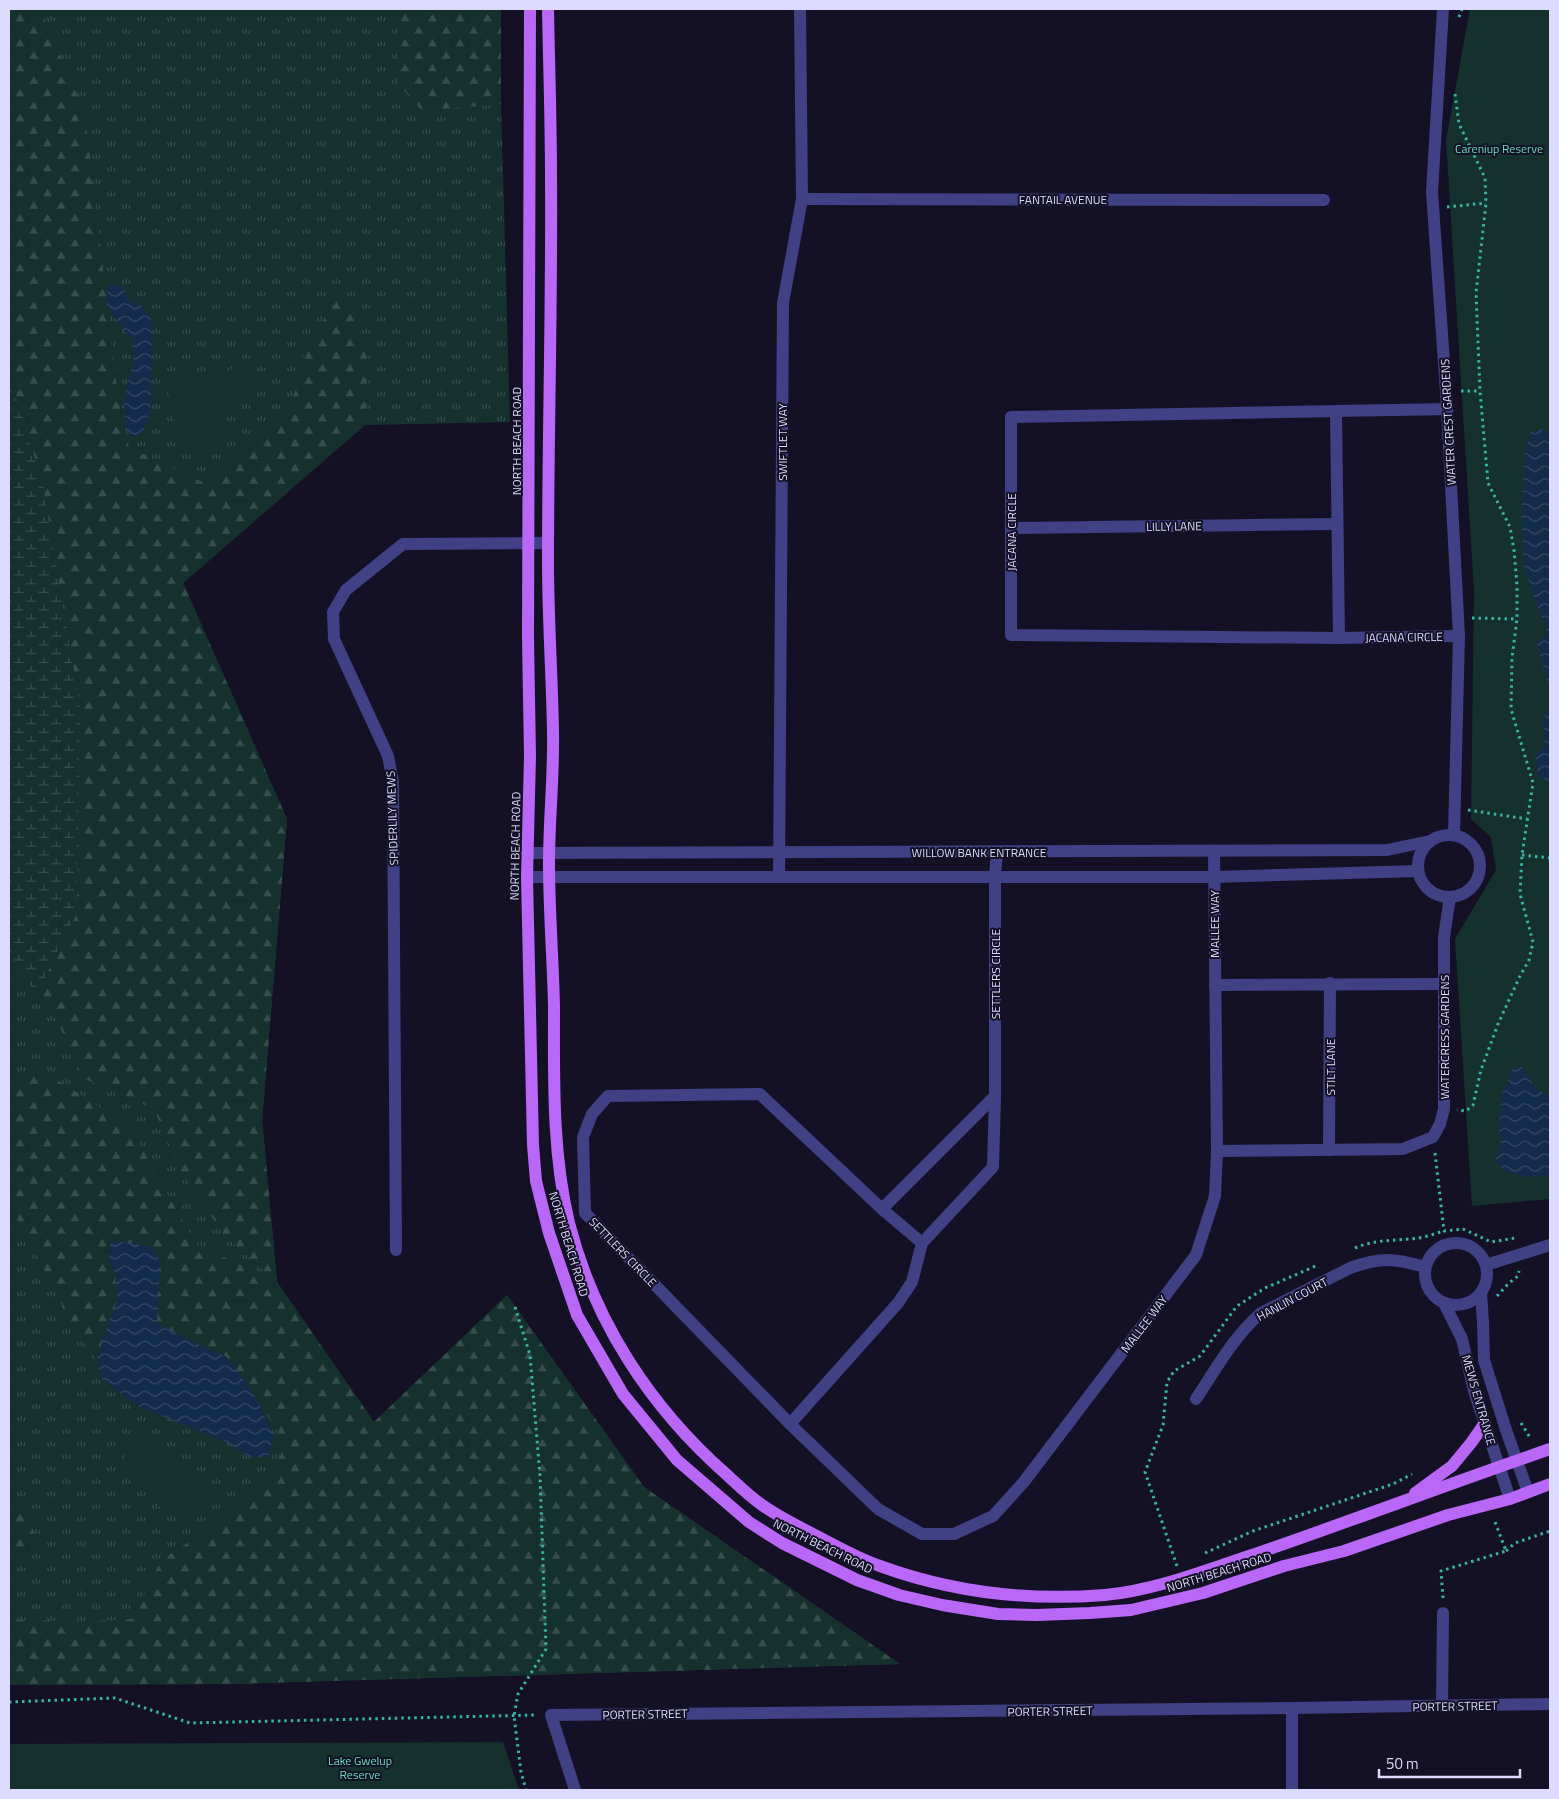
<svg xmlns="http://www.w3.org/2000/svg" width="1559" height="1799" font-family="'Titillium Web',sans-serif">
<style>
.grass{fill:url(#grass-tufts)}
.forest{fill:url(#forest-firs)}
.wetland{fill:url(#wetland-marsh)}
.green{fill:#15312e}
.water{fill:url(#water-waves)}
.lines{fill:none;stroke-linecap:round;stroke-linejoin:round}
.path{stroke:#37b4a5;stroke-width:3;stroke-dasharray:2.5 4;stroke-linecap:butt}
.minor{stroke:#3f4184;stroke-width:12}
.major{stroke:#b867f7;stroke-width:12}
.labels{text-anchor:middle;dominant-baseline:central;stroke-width:4;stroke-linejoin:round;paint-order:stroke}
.park-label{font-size:12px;fill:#69dab7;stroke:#141127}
.street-label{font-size:12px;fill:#dcdafd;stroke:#141127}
</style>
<defs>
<pattern id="grass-tufts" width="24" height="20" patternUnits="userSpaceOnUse" patternTransform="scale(1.25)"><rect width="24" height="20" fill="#15312e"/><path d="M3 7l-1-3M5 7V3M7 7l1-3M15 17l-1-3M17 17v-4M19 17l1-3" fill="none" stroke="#364e4d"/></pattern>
<pattern id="forest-firs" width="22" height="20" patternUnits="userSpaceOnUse" patternTransform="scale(1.25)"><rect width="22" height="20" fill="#15312e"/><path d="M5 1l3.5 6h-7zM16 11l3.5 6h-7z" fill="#364e4d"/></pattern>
<pattern id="wetland-marsh" width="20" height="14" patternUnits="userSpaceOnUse" patternTransform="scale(1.25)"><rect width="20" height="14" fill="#15312e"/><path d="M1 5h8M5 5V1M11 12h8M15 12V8" fill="none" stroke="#364e4d"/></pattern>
<pattern id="water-waves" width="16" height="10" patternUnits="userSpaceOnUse" patternTransform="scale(1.25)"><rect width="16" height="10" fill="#122b4b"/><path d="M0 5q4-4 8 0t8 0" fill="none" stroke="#344966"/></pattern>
</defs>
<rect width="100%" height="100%" fill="#141127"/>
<polygon class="grass" points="9,9 501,9 501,104 510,422 365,425 183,583 287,819 262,1120 277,1282 374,1422 507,1295 644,1487 900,1664 229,1684 9,1685"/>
<g class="forest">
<polygon points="9,9 41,9 85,114 118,398 129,447 203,482 290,414 305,348 344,290 367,349 365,425 183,583 287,819 262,1120 277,1282 374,1422 507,1295 644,1487 900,1664 229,1684 9,1685 9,1619 81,1622 132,1619 161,1560 235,1512 275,1470 285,1443 253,1393 187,1364 119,1393 73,1326 9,1203 9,1094 26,1070 56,1079 129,1126 196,1244 275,1281 225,1236 181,1172 154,1109 85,1079 47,1000 37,993 77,913 43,486 9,372"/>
<polygon points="397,9 501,9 501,104 422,111 397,82"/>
<polygon points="9,1486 35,1533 19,1557 9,1553"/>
</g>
<polygon class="wetland" points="9,372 43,486 80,707 77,913 37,993 9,961"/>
<g class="green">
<polygon points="1470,9 1550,9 1550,1199 1472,1206 1455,939 1496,870 1491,837 1471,819 1474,590 1446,140"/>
<polygon points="233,368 244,368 253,381 256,390 245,402 231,406 223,424 223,436 213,445 184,451 172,437 174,421 168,392 169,382 187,375 223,374"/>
<path d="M155,1439L171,1450L207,1481C210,1506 204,1508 183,1519L163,1511L137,1477L125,1467V1455L135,1441Z"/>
<polygon points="503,1742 519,1790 9,1790 9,1744"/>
</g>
<g class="water">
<polygon points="109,284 123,286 128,300 141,305 152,321 151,408 143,433 132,437 125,428 124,401 133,362 132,339 116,321 105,301"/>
<polygon points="1542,429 1550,436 1550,689 1545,674 1537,643 1546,635 1547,628 1535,601 1524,566 1521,521 1525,449 1531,432"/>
<polygon points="1550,703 1550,783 1538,775 1535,757 1545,745 1543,721"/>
<polygon points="1523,1067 1536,1090 1550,1095 1550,1175 1527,1177 1506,1172 1495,1161 1501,1145 1499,1125 1502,1094 1513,1068"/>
<polygon points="111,1242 126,1242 152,1247 160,1261 157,1322 186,1339 227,1357 253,1393 274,1434 268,1457 250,1457 224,1441 137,1406 101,1378 97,1360 104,1335 117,1300 115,1273 108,1260"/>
</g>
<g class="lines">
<g class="path">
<polyline points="1459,17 1462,9"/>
<polyline points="1455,94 1459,124 1485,178 1486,203 1476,293 1480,391 1488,483 1510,527 1514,550 1517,585 1517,619 1512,658 1511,709 1533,783 1522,855 1520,894 1533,942 1529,960 1520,976 1498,1024 1481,1070 1473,1105 1466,1111 1457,1110"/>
<polyline points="1447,207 1486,203"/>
<polyline points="1461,391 1480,391"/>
<polyline points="1472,618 1517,619"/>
<polyline points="1468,810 1527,819"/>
<polyline points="1522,855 1550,858"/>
<polyline points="1435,1153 1444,1231 1463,1229 1491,1242 1515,1238"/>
<path d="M1355,1248C1375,1239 1396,1241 1418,1238C1427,1237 1436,1233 1444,1231"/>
<polyline points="1497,1296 1509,1283 1518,1276 1519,1271"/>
<polyline points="515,1307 530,1355 540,1476 546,1649 518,1694 514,1716 521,1772 526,1790"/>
<polyline points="1521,1423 1531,1439"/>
<polyline points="1506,1551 1515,1543 1550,1531"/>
<polyline points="1205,1553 1253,1531 1393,1484 1412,1474"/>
<polyline points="1177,1566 1145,1472 1163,1425 1167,1382 1174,1371 1200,1356 1237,1306 1265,1288 1318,1265"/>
<polyline points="1443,1598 1441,1571 1506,1551 1494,1519"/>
<polyline points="9,1702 115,1698 190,1723 536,1715"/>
</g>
<g class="minor">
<polyline points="1443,9 1432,192 1446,391 1459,636 1454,835"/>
<polyline points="802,199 1324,200"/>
<polyline points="1447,409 1011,417 1011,635 1339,638 1459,636"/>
<polyline points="1336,412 1339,638"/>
<polyline points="1011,528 1337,524"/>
<circle cx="1449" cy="866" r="31"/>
<polyline points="527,853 1387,850 1430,841"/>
<polyline points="779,876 783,303 802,199 800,9"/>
<polyline points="527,877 1214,877 1418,871"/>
<polyline points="1215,985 1443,984"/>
<polygon points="760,1094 882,1209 922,1243 912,1282 898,1303 790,1424 585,1213 583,1137 592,1114 608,1096"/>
<polyline points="1329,1150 1330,983"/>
<polyline points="1217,1151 1403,1149 1433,1137 1440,1124 1444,1109 1444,937 1450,897"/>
<polyline points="882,1209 995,1096"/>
<circle cx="1456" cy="1274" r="31"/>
<polyline points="922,1243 993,1167 995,1096 995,876 997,853"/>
<polyline points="396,1250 393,782 388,756 334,639 333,612 346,590 403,544 548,543"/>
<polyline points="1486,1265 1550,1245"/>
<polyline points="1481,1293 1483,1322 1484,1360 1506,1430 1528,1492"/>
<polyline points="1444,1303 1462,1339 1474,1391 1510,1499"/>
<path d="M1196,1399C1216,1369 1234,1336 1261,1313L1350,1268C1380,1257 1394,1258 1425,1267"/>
<polyline points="790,1424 878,1509 922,1534 954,1534 993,1516 1023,1483 1196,1255 1215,1196 1217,1151 1214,852"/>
<polyline points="1442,1706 1443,1613"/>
<polyline points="1292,1708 1292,1790"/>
<polyline points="575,1790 551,1715 1292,1708 1550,1704"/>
</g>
<g class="major">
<polyline points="530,9 528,638 530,756 527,877 533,1145 536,1181 549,1233 577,1315 623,1394 677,1460 749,1522 782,1543 857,1580 899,1595 942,1605 998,1614 1037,1615 1090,1613 1131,1610 1203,1593 1284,1566 1344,1551 1448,1515 1510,1499 1550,1484"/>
<path d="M548,9C549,65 551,121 551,177C552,306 548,434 548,562C548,618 552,675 553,731C554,775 549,819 549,863C549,911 553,959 554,1007C554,1079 552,1152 569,1223C594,1321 650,1407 726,1474C738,1485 749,1496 762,1505C779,1517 797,1526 815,1535C836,1546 857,1558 880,1566C951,1592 1029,1601 1105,1595C1157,1590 1206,1570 1255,1554C1354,1520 1451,1483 1550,1449"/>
<polyline points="1415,1493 1452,1466 1471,1443 1485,1423"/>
</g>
</g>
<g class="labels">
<g class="park-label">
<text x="1499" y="148">Careniup Reserve</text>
<text x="360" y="1760">Lake Gwelup<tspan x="360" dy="14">Reserve</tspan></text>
</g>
<g class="street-label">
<text x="1063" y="199">FANTAIL AVENUE</text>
<text transform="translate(1448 422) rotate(-93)">WATER CREST GARDENS</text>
<text transform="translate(516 441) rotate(-90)">NORTH BEACH ROAD</text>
<text transform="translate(782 442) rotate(-90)">SWIFTLET WAY</text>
<text transform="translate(1174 526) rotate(-1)">LILLY LANE</text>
<text transform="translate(1011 532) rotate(-90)">JACANA CIRCLE</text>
<text transform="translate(1404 637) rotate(-1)">JACANA CIRCLE</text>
<text transform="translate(392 818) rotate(-92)">SPIDERLILY MEWS</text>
<text transform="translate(515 846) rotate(-89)">NORTH BEACH ROAD</text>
<text x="979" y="852">WILLOW BANK ENTRANCE</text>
<text transform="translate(1214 924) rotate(-90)">MALLEE WAY</text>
<text transform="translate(995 974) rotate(-90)">SETTLERS CIRCLE</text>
<text transform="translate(1444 1037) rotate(-90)">WATERCRESS GARDENS</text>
<text transform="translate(1330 1067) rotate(-90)">STILT LANE</text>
<text transform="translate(569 1244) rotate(73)">NORTH BEACH ROAD</text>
<text transform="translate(623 1252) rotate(46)">SETTLERS CIRCLE</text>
<text transform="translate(1292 1299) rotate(-28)">HANLIN COURT</text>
<text transform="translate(1144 1324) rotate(-53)">MALLEE WAY</text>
<text transform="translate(1479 1400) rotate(74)">MEWS ENTRANCE</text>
<text transform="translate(823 1546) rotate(26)">NORTH BEACH ROAD</text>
<text transform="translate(1219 1572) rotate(-17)">NORTH BEACH ROAD</text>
<text transform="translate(1455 1706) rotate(-1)">PORTER STREET</text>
<text transform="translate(1050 1711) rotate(-1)">PORTER STREET</text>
<text transform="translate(645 1714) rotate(-1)">PORTER STREET</text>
</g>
</g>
<rect width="1559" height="1799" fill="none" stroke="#dcdafd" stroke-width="20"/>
<path d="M1379 1769v8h141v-8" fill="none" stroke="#dcdafd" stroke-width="2.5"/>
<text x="1386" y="1769" font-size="15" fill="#dcdafd" stroke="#141127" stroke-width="4" paint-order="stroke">50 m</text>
</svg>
